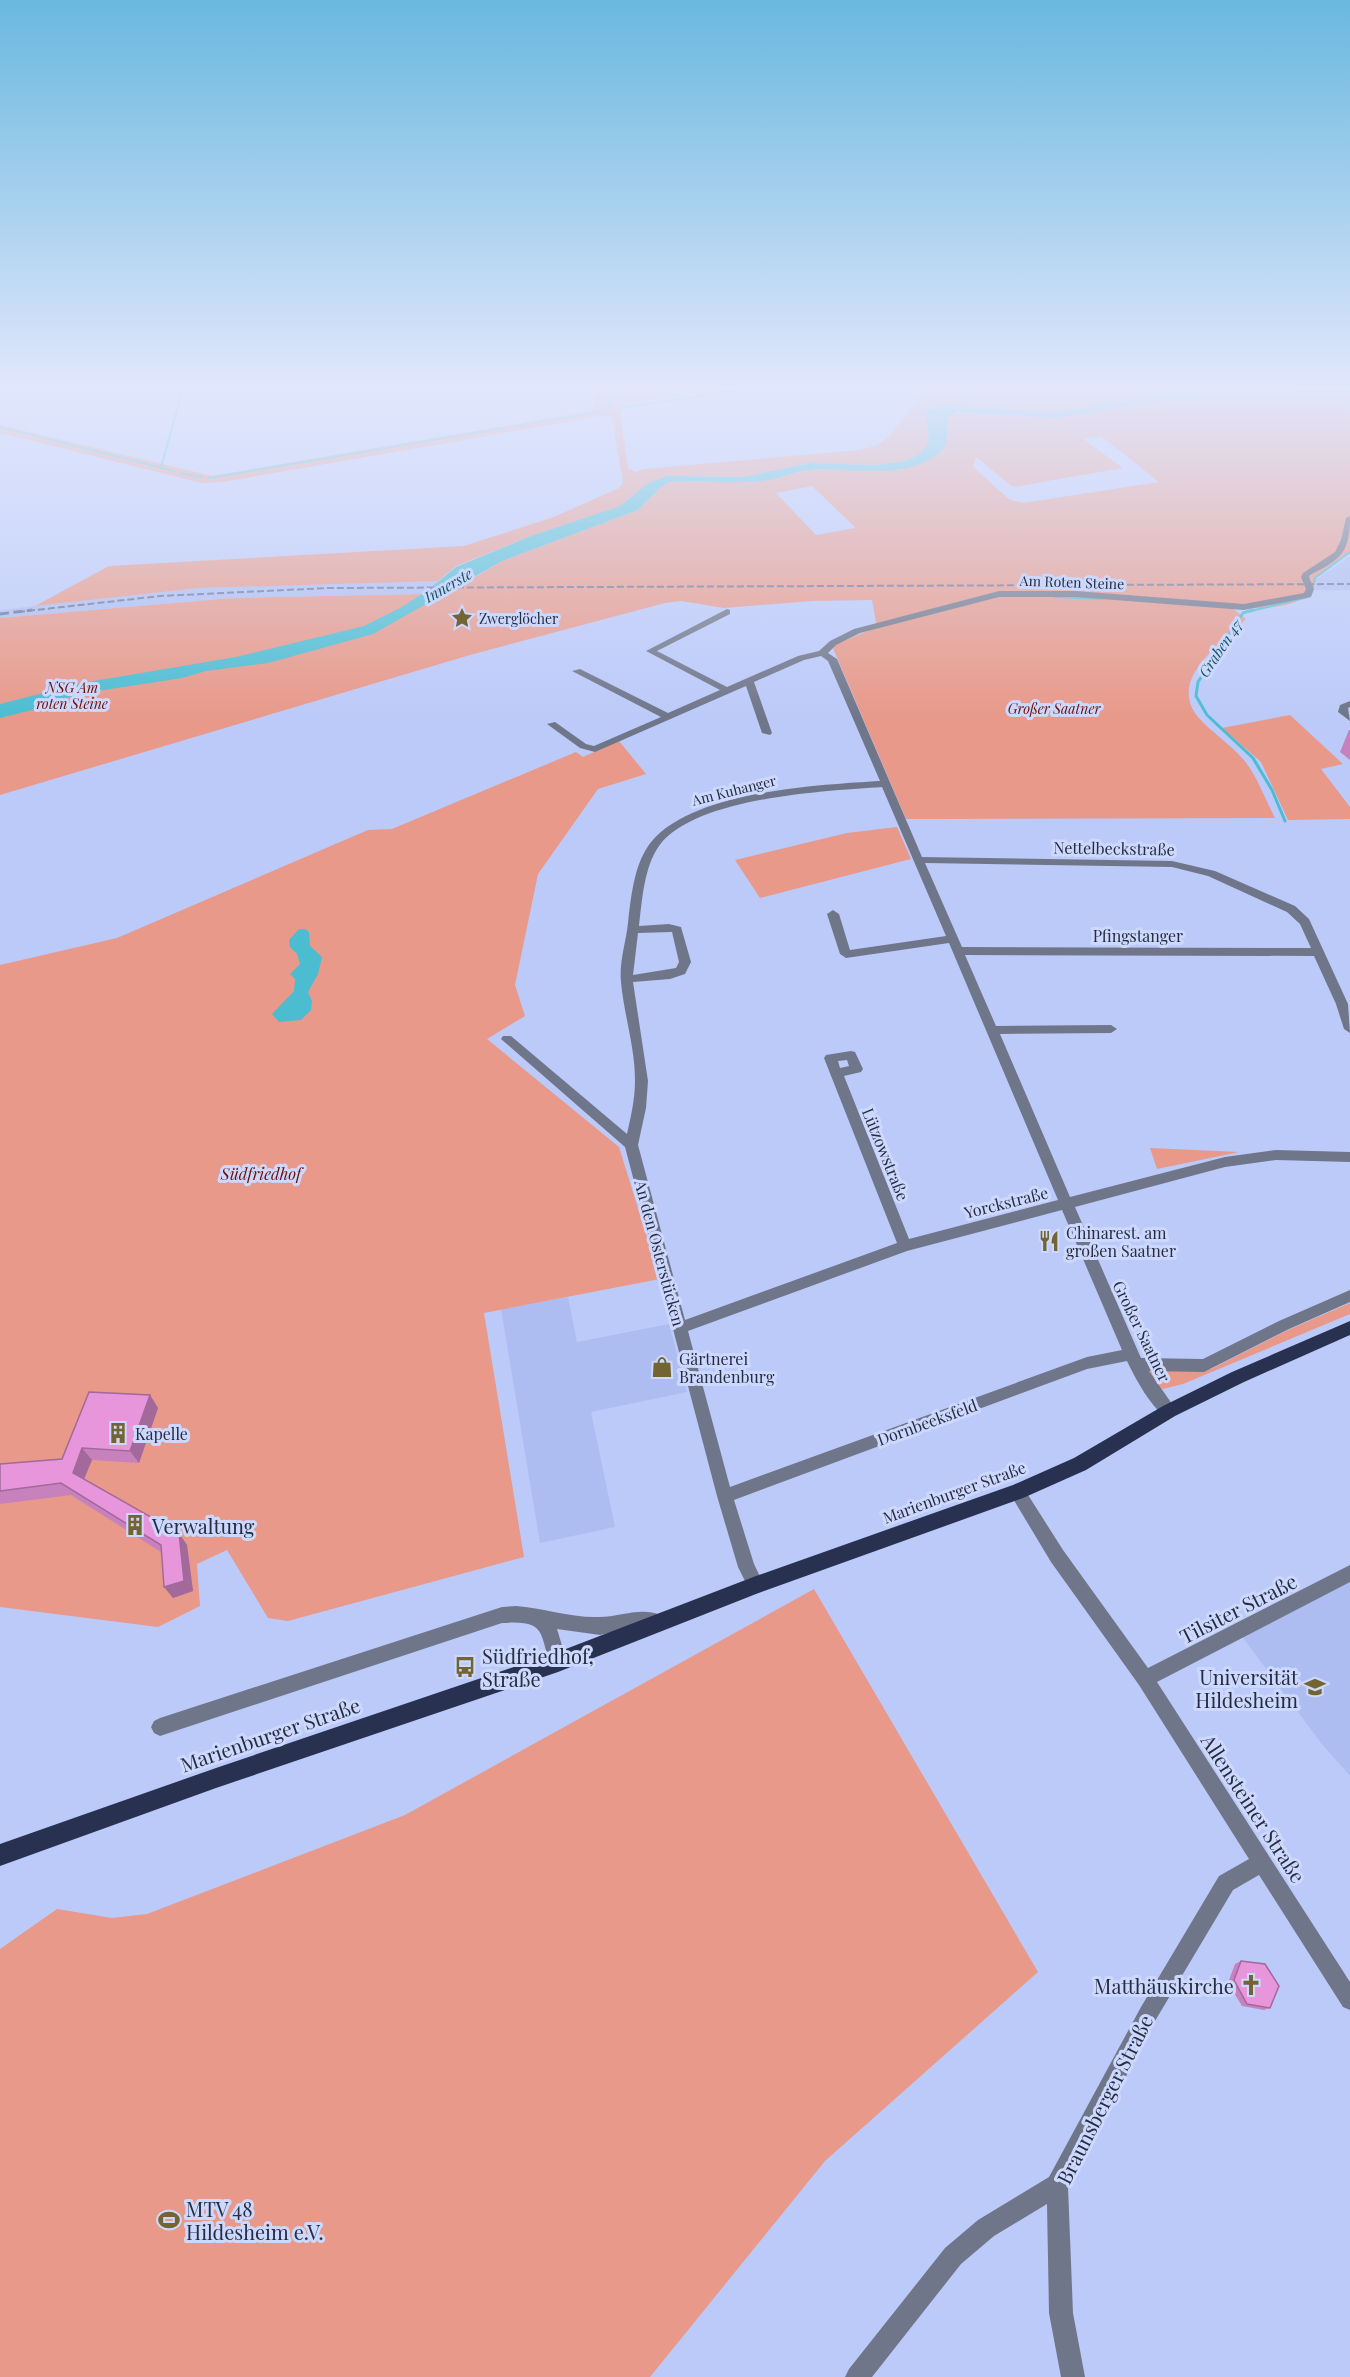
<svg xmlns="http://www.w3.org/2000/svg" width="1350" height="2377" font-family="'Playfair Display',serif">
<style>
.built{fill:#adbdf1}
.green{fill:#e89989;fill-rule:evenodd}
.water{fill:#4cbdd1}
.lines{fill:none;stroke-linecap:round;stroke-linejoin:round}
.stream-far1{stroke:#4cbdd1;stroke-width:2}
.stream{stroke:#4cbdd1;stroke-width:3}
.minor{fill:#707689;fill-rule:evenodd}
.major{fill:#283150;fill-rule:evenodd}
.rail-far1{stroke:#6b7493;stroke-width:2;stroke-dasharray:7 3;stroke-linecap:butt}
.rail{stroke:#6b7493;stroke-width:3;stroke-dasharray:9 4.5;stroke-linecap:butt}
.wall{fill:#c781bd}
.shaded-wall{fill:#a2699a}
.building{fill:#e796dc;stroke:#a2699a;stroke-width:1.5}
.labels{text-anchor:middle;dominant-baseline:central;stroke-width:6;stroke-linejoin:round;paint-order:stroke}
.far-street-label{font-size:14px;fill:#272c3e;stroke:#ccd8fe}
.far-poi-label{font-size:14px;fill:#272c3e;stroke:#ccd8fe;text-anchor:start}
.far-park-label{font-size:14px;font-style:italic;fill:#6d1003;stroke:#ccd8fe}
.far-water-label{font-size:15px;font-style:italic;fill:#165661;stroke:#ccd8fe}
.street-label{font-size:16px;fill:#272c3e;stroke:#ccd8fe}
.park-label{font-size:16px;font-style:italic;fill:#6d1003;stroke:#ccd8fe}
.poi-label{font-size:16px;fill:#272c3e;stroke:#ccd8fe;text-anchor:start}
.near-poi-label{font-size:20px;fill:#272c3e;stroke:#ccd8fe;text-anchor:start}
.near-street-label{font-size:20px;fill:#272c3e;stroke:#ccd8fe}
</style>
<rect width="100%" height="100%" fill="#bccaf9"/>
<g class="built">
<polygon points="1350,556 1350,590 422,594 233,598 0,618 0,610 35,606 199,588 306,583 408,581 1314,581"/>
<polygon points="568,1297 577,1342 669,1324 687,1392 591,1412 615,1527 540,1543 501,1309"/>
<polygon points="1350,1572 1350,1776 1321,1743 1238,1631"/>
</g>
<g class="green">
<polygon points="594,385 747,385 625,404 620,413 628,468 635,472 644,469 860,450 878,445 890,435 930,385 1350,385 1350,389 1174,393 1053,413 943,405 931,407 925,411 929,436 927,445 918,455 905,461 873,465 810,463 743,477 666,476 647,484 620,506 531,536 456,566 438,581 199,588 35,606 109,566 464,546 554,517 619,488 623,483 612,416 601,416 223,482 202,483 0,433 0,425 212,476 591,411 594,409"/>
<path d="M1350,393V551L1317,577L1312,594C1287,609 1261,609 1232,608L1246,619C1221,644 1167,679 1198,717C1211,732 1229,743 1242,758C1255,771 1266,801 1275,818L906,819L832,646L877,627L872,600L812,601L724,608L681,601L665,603L470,655L0,795V618L233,598L422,594L421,595L443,596L502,561L638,510L660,488L669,482L764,481L808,470H901L948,439L947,417L951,413L1056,418L1172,398ZM1101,436L1159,482L1023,503L1010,500L973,467L976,457L1013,487L1123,468L1083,439ZM812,486L855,527V528L816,535L776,493Z"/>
<polygon points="1290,715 1343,764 1321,769 1350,807 1350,819 1288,820 1261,762 1222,728"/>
<polygon points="619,741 646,774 598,789 538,874 515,985 525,1016 487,1039 619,1147 660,1279 484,1313 524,1557 288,1621 268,1618 227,1550 197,1564 200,1606 158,1627 0,1607 0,965 117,938 368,830 392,829 576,752 583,757"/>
<polygon points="897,827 911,859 760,898 735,860 847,833"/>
<polygon points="1150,1148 1239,1152 1157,1169"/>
<polygon points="1350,1303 1350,1314 1183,1384 1163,1389 1155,1384 1149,1372 1154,1369 1211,1369 1288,1330"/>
<polygon points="814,1589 1038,1972 825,2161 650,2377 0,2377 0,1949 57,1909 112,1918 147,1914 405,1815"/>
</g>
<g class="water">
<path d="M1350,389V393L1172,398L1056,418L957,412L947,418C947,430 950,443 940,452C905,482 853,467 811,470C794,471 778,480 762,481C731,484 700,480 669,482L660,488L638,510L502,561L373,634L268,663L206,671L182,678L78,694L32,710L0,718V704L82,683L236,657L364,626L400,608L427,591L456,567L531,536L620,506L647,484L666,476L743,477L810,463L874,465L905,461L918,455L927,445L929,436L925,411L943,405L1053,413L1174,393Z"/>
<polygon points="299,929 305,929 309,932 310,946 322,957 318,974 308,992 312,1001 311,1010 301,1020 279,1022 272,1014 294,991 295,979 290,974 300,964 297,954 290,947 289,940"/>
</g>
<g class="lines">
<g class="stream-far1">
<polyline points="609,385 609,410"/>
<polyline points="960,403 979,385"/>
<polyline points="620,408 772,385"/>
<polyline points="0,427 174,471"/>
<polyline points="161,467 184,385"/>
<polyline points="180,473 201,477"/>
<polyline points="209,478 610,410"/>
<polyline points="1312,588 1315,578 1350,552"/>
<polyline points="1055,597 1102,599"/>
<polyline points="1247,612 1308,597"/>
</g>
<polyline class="stream" points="1253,610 1243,613 1198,682 1196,696 1207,715 1253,758 1272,790 1285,821"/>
<g class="minor">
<path d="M1350,516C1350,552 1342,559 1310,575L1309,577L1314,589L1311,597L1244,610L1076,597H999L860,633L836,645L828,653L837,659L922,857L1172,861L1215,871L1295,906L1309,919L1348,1004L1350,1033L1344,1029L1336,1004L1314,956L965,955L996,1026L1111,1025L1117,1029L1111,1033L1000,1034L1070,1197L1225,1157L1276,1150L1350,1152V1162L1276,1160L1225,1167L1075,1207L1141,1358L1203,1359L1279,1321L1350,1290V1302L1289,1329L1204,1372L1149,1371L1177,1411L1174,1416L1169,1418C1153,1412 1134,1376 1127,1361L1087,1369L734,1500L754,1564L764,1585L762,1591L756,1593L750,1591L738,1567L717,1496L625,1147L501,1039L503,1036H511L627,1134C631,1116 635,1099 635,1080C635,1047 624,1015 621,982C619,962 626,942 628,923C631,897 634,862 652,841C694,791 817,785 880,781L828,661L821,656L804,660L754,682L772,733L770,735L762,733L746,686L595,752L580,748L547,724L555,722L586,744L594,746L661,717L572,671L580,669L668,713L720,690L646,651L727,609L730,610V614L657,651L727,687L798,656L819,651L830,641L854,629L999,591H1076L1244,604L1304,593L1306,589L1301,577L1303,573L1335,552L1341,540L1346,518ZM882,787L946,936L850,950L839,914L833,910L827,914L840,954L846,958L949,943L1058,1200L909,1239L844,1076L861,1072L863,1069L855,1052L851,1051L826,1055L824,1058L897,1243L685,1320L638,1145L646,1108L648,1081L633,982L670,979L685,974L691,962L681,927L669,924L639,926C642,901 644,867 659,846C695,797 825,791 882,787ZM925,863L1172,867L1208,876L1287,912L1300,924L1311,948L962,947ZM672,932L679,962L676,968L633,975L638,933ZM847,1060L849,1066L840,1068L838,1061ZM1062,1210L1122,1350L1087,1357L730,1487L688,1331L907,1251Z"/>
<polygon points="1350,701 1350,707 1348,708 1350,721 1338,712 1340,705"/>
<polygon points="1017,1485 1023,1487 1063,1550 1148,1668 1350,1565 1350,1582 1157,1682 1350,1982 1350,2010 1343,2007 1259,1875 1233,1890 1155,2021 1068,2187 1073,2313 1085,2377 1061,2377 1049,2313 1047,2204 994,2236 961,2264 872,2377 845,2377 849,2369 945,2248 978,2220 1049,2177 1141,2007 1219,1876 1249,1859 1139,1685 1051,1562 1009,1492 1011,1487"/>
<path d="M516,1606C543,1608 571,1618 599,1617C622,1617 640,1606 664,1616L667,1622L664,1628L658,1630L629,1628L600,1635L557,1629L567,1662L564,1668L558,1671L552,1668C538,1634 549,1620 502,1623L160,1736L154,1733L151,1727L154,1721L160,1718L502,1607Z"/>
</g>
<polygon class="major" points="1350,1321 1350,1335 1244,1382 1175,1416 1086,1470 1023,1498 756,1594 558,1672 216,1788 0,1866 0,1844 216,1768 558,1652 756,1576 1013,1485 1074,1458 1163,1406 1232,1372"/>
<polyline class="rail-far1" points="18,612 160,596 328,588 1350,584"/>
<polyline class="rail" points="0,614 32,610"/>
</g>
<g class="wall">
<polygon points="1349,730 1350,730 1350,760 1340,752"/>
<polygon points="150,1395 158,1408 139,1463 92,1460 84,1479 187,1545 193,1591 173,1598 161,1552 71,1495 0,1504 0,1464 62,1459"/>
<polygon points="1241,1961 1270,2008 1264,2010 1242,2006 1228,1983 1235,1964"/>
</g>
<g class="shaded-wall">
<polygon points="150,1395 158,1408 139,1463 130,1451"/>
<polygon points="82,1448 92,1460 82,1484 73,1473"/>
<polygon points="179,1533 187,1545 193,1591 173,1598 164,1587"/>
</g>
<g class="building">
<polygon points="89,1392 150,1395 130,1451 82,1448 73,1473 179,1533 184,1581 164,1587 161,1545 61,1483 0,1491 0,1464 62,1459"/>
<polygon points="1241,1961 1265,1964 1279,1986 1270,2008 1247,2004 1234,1980"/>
</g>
<linearGradient id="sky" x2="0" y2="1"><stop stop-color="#69b8df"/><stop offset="0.54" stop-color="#e1e7fc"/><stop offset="1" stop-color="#e1e7fc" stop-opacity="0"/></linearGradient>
<rect width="1350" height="718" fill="url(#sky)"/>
<defs>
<symbol id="sight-bare" viewBox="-9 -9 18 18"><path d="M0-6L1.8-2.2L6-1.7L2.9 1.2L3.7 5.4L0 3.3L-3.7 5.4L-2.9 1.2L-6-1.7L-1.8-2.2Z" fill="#746431" stroke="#ccd8fe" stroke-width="2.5" paint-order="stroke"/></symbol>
<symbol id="restaurant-bare" viewBox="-9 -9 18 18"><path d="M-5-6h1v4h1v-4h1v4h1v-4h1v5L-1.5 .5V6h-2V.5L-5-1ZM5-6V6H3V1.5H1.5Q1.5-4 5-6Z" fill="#746431" stroke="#ccd8fe" stroke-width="2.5" paint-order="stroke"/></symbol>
<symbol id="shop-bare" viewBox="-9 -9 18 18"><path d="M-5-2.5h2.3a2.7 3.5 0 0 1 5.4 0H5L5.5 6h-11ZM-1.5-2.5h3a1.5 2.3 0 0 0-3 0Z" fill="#746431" stroke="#ccd8fe" stroke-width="2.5" paint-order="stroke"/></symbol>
<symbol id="building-bare" viewBox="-9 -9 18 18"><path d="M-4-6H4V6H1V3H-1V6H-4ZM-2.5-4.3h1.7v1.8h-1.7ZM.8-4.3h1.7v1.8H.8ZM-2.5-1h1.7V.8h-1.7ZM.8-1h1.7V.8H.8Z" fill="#746431" stroke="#ccd8fe" stroke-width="2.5" paint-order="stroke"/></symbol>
<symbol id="bus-bare" viewBox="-9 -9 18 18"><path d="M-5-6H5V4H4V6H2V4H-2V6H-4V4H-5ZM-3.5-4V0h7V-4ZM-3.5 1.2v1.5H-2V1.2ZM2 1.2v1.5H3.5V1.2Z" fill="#746431" stroke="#ccd8fe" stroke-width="2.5" paint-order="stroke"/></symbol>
<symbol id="university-bare" viewBox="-9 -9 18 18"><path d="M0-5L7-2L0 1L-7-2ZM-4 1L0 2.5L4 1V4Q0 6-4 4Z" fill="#746431" stroke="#ccd8fe" stroke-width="2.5" paint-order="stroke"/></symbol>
<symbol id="church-bare" viewBox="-9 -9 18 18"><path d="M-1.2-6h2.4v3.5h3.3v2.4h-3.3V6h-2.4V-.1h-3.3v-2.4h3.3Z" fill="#746431" stroke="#ccd8fe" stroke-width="2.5" paint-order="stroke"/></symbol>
<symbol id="stadium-bare" viewBox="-9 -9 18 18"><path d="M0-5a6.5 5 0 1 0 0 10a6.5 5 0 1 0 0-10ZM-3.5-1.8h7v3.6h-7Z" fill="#746431" stroke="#ccd8fe" stroke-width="2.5" paint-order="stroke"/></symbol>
</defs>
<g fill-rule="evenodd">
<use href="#sight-bare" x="447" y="603" width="30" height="30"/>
<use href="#restaurant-bare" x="1034" y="1226" width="30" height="30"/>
<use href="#shop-bare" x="647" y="1352" width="30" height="30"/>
<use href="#building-bare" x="103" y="1418" width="30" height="30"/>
<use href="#building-bare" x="120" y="1510" width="30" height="30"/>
<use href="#bus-bare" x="450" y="1652" width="30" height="30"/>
<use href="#university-bare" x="1300" y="1672" width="30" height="30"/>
<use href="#church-bare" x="1236" y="1970" width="30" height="30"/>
<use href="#stadium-bare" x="154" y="2205" width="30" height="30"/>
</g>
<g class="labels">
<g class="far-street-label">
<text transform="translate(1072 582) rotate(2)">Am Roten Steine</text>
<text transform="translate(734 790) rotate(-14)">Am Kuhanger</text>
</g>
<g class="far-poi-label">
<text x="479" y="618">Zwerglöcher</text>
</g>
<g class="far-park-label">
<text x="72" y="687">NSG Am<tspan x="72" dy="16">roten Steine</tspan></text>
<text x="1054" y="708">Großer Saatner</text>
</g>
<g class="far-water-label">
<text transform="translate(448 585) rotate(-30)">Innerste</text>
<text transform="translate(1220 648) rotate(-56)">Graben 47</text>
</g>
<g class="street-label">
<text transform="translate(1114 848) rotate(1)">Nettelbeckstraße</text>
<text x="1138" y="935">Pfingstanger</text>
<text transform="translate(886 1154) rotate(68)">Lützowstraße</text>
<text transform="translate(1006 1202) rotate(-14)">Yorckstraße</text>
<text transform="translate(660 1253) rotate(75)">An den Osterstücken</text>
<text transform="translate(1142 1331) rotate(64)">Großer Saatner</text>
<text transform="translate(927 1422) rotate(-20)">Dornbeeksfeld</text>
<text transform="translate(954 1492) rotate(-20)">Marienburger Straße</text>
</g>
<g class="park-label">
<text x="261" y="1173">Südfriedhof</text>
</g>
<g class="poi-label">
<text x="1066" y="1232">Chinarest. am<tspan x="1066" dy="18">großen Saatner</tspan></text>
<text x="679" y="1358">Gärtnerei<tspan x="679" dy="18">Brandenburg</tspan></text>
<text x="135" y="1433">Kapelle</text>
</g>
<g class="near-poi-label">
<text x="152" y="1525">Verwaltung</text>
<text x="482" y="1655">Südfriedhof,<tspan x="482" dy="23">Straße</tspan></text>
<text x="1298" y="1676" text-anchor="end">Universität<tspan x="1298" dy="23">Hildesheim</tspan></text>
<text x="1234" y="1985" text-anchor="end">Matthäuskirche</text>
<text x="186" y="2208">MTV 48<tspan x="186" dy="23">Hildesheim e.V.</tspan></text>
</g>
<g class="near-street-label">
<text transform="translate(1238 1608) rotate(-27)">Tilsiter Straße</text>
<text transform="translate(270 1734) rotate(-19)">Marienburger Straße</text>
<text transform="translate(1254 1808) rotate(57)">Allensteiner Straße</text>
<text transform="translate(1104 2099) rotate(-63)">Braunsberger Straße</text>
</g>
</g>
</svg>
